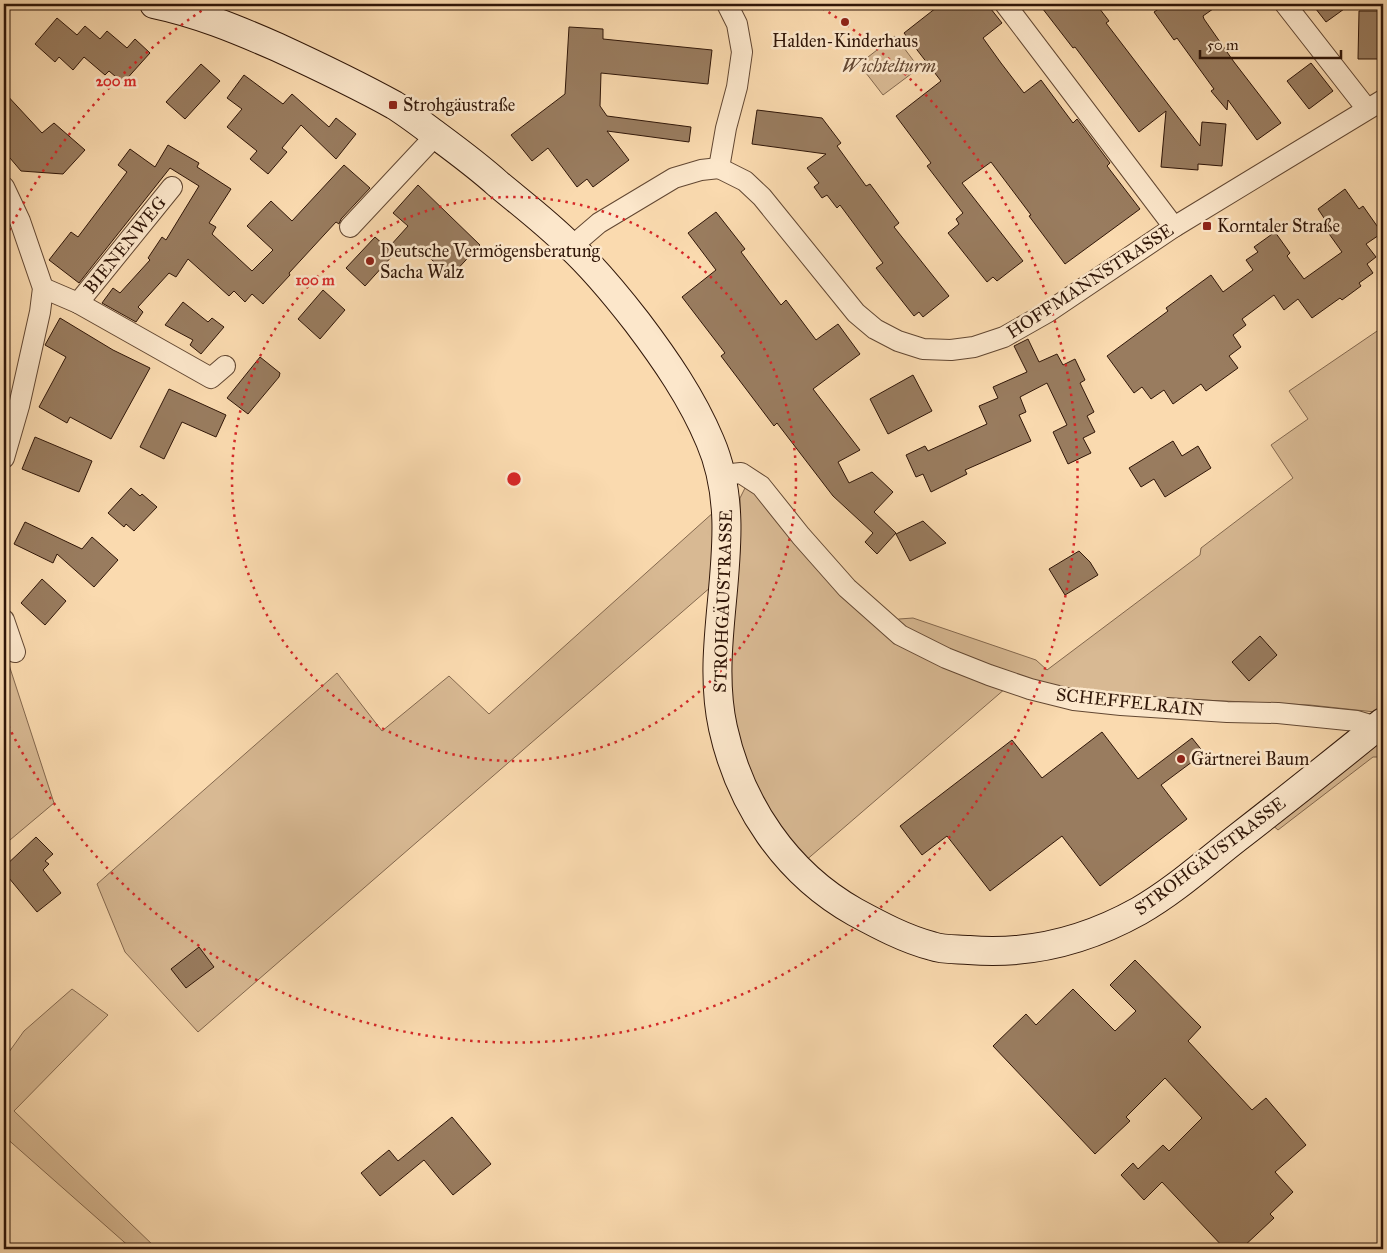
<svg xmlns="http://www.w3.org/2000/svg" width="1387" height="1253" font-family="'IM FELL Great Primer',serif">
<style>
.green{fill:#d8b993;stroke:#84684e}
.building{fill:#997c5f;stroke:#301608}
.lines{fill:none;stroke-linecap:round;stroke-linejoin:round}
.street-casing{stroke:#624732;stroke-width:22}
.secondary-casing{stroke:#301608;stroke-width:30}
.street{stroke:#fce7cb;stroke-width:20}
.secondary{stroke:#fce7cb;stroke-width:28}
.ring{fill:none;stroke:#d62828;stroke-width:2.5;stroke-dasharray:2.5 5}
.poi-dot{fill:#8f2418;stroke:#fce7cb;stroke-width:2}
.labels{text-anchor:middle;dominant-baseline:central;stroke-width:5;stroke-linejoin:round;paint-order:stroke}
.poi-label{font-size:18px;fill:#301608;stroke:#fce7cb;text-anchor:start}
.park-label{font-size:18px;font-style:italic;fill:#624732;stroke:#fce7cb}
.street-label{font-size:18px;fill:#301608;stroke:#fce7cb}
.centre{fill:#d62828;stroke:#fce7cb;stroke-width:2.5}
.ring-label{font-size:15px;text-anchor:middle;font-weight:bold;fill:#d62828;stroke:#fce7cb;stroke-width:5;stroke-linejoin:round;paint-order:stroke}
</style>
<rect width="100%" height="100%" fill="#fadaaf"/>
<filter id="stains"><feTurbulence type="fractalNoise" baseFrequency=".004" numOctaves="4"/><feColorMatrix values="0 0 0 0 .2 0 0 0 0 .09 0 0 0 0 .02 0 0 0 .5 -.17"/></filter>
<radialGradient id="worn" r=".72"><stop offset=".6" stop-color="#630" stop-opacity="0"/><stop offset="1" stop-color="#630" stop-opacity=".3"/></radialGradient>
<g class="green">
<polygon points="895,36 919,68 883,95 859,64"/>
<polygon points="1383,327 1383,705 1375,712 1310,705 1138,697 1074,692 951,657 895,621 899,619 913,618 1036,660 1047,670 1200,555 1201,548 1293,478 1271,445 1308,419 1289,391"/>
<polygon points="745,488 756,490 854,604 1006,688 804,862 783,840 738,747 726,651 737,590 740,549 740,498"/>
<polygon points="715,511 712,586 198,1032 125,952 97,884 337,673 382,731 449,676 489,714"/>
<polygon points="4,640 10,668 54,803 4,845"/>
<polygon points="1383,734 1383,757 1373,757 1278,830 1269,822"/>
<polygon points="72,989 108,1015 14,1111 157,1249 132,1249 4,1136 4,1059 24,1031"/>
</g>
<g class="building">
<polygon points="941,4 987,4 1002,23 983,38 1001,63 1024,93 1041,80 1073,123 1077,119 1110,163 1107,166 1140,209 1065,264 1029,216 1031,215 991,162 962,183 1023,261 997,281 993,277 987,282 948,233 959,224 956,219 963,213 927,166 931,163 896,116 941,81 904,33"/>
<polygon points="1039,4 1096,4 1109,21 1106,23 1200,146 1202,122 1226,124 1222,166 1198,164 1198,170 1161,167 1166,111 1139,132 1075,47 1073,48"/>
<polygon points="1166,4 1220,4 1203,16 1204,19 1234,62 1281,123 1257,140 1228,100 1227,110 1211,91 1214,89 1177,38 1174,40 1154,12"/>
<polygon points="1312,4 1351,4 1326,22"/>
<polygon points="1359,11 1383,11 1383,59 1358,59"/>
<polygon points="57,18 77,35 85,26 100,39 107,31 127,48 135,39 150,53 123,83 109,71 105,75 84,57 73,70 59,57 55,62 35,44"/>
<polygon points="569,27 603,29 603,39 712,50 708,84 601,73 600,106 607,116 691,127 689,142 607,131 629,160 593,187 587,179 577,187 548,148 532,161 511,135 565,94"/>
<polygon points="1311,63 1333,91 1309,109 1287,81"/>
<polygon points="201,64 220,81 185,119 166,102"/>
<polygon points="244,75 283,104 292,94 329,127 336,118 356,134 336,159 301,125 282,148 287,152 268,174 250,159 257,151 227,127 242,109 227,98"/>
<polygon points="4,92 42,133 54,123 85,150 63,174 21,171 4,151"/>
<polygon points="757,110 822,118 841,143 837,146 866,186 870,184 899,223 894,227 949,296 923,317 919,312 914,316 876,268 883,263 840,205 837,208 827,195 822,198 814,187 819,183 807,168 826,154 752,144"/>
<polygon points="168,145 199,163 197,167 231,189 209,223 216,227 212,234 252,271 273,250 247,226 271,201 292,221 344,165 370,188 341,219 339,224 336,222 289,273 290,275 263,304 252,294 245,302 234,291 229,296 188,259 176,277 169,273 138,307 143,312 136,322 102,303 113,288 120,293 150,260 148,258 162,237 166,240 199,186 170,168 79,283 49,260 71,232 78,237 127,172 118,165 130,149 155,167"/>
<polygon points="418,185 480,245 450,277 414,243 402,257 390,246 408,226 393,213"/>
<polygon points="1345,189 1359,209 1363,206 1382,233 1366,244 1376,257 1367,264 1373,273 1359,283 1361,286 1342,300 1340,298 1312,318 1298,299 1284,310 1274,295 1242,319 1246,325 1233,335 1241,347 1229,356 1238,368 1206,391 1201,384 1173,404 1164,390 1151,399 1142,387 1134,393 1107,356 1168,311 1166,308 1211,275 1223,292 1253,270 1246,260 1258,252 1254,247 1275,232 1290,253 1287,256 1304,279 1342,252 1322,224 1326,221 1318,209"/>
<polygon points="716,212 745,249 741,252 781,305 786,300 816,340 838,324 860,354 813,389 860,450 838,462 849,483 872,472 893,492 874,512 896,533 877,554 865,542 873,533 833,496 777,423 774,426 721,356 725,353 682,297 716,270 688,233"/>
<polygon points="375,237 394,254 365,286 346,268"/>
<polygon points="323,290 345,310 320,339 298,319"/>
<polygon points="183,302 208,322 212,318 224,327 201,354 190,345 193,340 165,325"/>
<polygon points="60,318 113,350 150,368 111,439 70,417 67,423 39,407 66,357 45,345"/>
<polygon points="1028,339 1039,362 1057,354 1063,365 1075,359 1085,380 1080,383 1094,412 1087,416 1095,432 1083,438 1091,453 1068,464 1053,432 1067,425 1047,383 1020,397 1026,412 1019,415 1031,441 965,470 967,474 931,492 923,474 916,477 906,455 925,446 928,451 987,424 979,406 998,398 993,387 1027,372 1014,346"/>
<polygon points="260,357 280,373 279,377 248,414 227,398"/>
<polygon points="913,375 932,411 888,434 870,399"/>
<polygon points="169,389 226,415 216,437 182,422 164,459 140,447"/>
<polygon points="35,437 92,461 79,492 22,469"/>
<polygon points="1173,441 1182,456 1198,446 1211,468 1165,497 1154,479 1141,487 1129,468"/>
<polygon points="131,488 140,496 142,494 157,507 134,531 126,524 124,527 108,513"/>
<polygon points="923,521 946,543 910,561 896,534"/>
<polygon points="25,522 82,549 92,537 118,560 94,587 57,554 53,563 14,544"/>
<polygon points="1079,551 1090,562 1098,575 1065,595 1049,569"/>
<polygon points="42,579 66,601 45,625 21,603"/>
<polygon points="1260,636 1277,655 1249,681 1232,662"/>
<polygon points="1102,732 1138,779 1192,738 1204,753 1161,785 1187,819 1100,886 1062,836 990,891 947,836 922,855 900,826 1012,740 1042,778"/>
<polygon points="36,837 53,854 45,861 49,864 43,870 61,893 37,912 4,872 4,867"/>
<polygon points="199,947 214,967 186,988 171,969"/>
<polygon points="1135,960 1201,1027 1188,1041 1252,1110 1266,1098 1306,1145 1275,1172 1293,1192 1270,1214 1274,1218 1241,1249 1225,1249 1162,1182 1144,1200 1121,1175 1133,1163 1138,1169 1163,1145 1169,1151 1202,1118 1165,1078 1126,1117 1130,1121 1095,1154 993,1046 1026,1014 1036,1025 1073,989 1115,1031 1136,1011 1110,985"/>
<polygon points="452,1117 491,1164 453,1195 424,1160 380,1196 361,1173 389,1150 398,1161"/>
</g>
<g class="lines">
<defs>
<g id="street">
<polyline points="1005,4 1174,227"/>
<polyline points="1285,4 1367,109"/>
<polyline points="719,168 745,181 762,197 856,313 875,329 898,341 923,349 951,350 974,347 1004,337 1048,312 1174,227 1383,100"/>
<polyline points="719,168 726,128 737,87 742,52 737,24 727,4"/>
<polyline points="4,187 20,221 43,288 40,312 19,406 4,458"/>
<polyline points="350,227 436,135"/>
<polyline points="571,247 599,223 674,178 701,170 719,168"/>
<polyline points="43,288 78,303 211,378 225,366"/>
<polyline points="78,303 172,187"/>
<polyline points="722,475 741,473 761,486 801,536 847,588 900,635 946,658 989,675 1030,689 1074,700 1121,705 1227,712 1278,713 1357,721 1377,727"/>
<polyline points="4,620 15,652"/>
</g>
<path id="secondary" d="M154,4C197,13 236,29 277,47C316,65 356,84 394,105C407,113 420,123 432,132C455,149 477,165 498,184C522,204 547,223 569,245C594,268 616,295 637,322C665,359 692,398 710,441C750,533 702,633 723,728C740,805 786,873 855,912C879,925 905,939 932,946C943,950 957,949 969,950C1029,955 1087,940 1139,911C1174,891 1205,863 1237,838C1286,800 1335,761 1383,722"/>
</defs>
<use href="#street" class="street-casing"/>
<use href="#secondary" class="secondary-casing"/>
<use href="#street" class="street"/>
<use href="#secondary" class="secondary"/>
</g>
<g class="ring">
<circle cx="514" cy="479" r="282"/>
<path d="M6 237A563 563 0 0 1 212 4M816 4A563 563 0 1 1 6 721"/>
</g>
<g class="poi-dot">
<circle cx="845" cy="22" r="5"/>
<rect x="388" y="100" width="10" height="10" rx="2.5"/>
<rect x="1202" y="221" width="10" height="10" rx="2.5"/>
<circle cx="370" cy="261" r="5"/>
<circle cx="1181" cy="759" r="5"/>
</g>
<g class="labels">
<g class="poi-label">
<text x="845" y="41" text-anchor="middle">Halden-Kinderhaus</text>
<text x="403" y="105">Strohgäustraße</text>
<text x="1217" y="226">Korntaler Straße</text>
<text x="380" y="251">Deutsche Vermögensberatung<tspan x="380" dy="21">Sacha Walz</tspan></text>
<text x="1191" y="759">Gärtnerei Baum</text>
</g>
<g class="park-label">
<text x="889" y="66">Wichtelturm</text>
</g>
<g class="street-label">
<text transform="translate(125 245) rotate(-51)">BIENENWEG</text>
<text transform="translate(1090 281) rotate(-33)">HOFFMANNSTRASSE</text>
<text transform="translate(723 601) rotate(-88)">STROHGÄUSTRASSE</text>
<text transform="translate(1130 702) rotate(6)">SCHEFFELRAIN</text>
<text transform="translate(1210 856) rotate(-37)">STROHGÄUSTRASSE</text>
</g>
</g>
<circle cx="514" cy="479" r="8" class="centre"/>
<g class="ring-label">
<text x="116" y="86">200 m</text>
<text x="315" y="285">100 m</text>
</g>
<rect width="1387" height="1253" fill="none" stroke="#fadaaf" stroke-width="20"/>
<rect x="5" y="5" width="1377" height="1243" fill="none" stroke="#301608" stroke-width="2.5"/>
<rect x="10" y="10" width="1367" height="1233" fill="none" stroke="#301608"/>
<path d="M1200 50v8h141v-8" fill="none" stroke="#301608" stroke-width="2.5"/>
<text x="1207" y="50" font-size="15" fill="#301608" stroke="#fce7cb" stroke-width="4" paint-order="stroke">50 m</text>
<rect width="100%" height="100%" filter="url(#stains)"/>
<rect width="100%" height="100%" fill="url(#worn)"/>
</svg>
